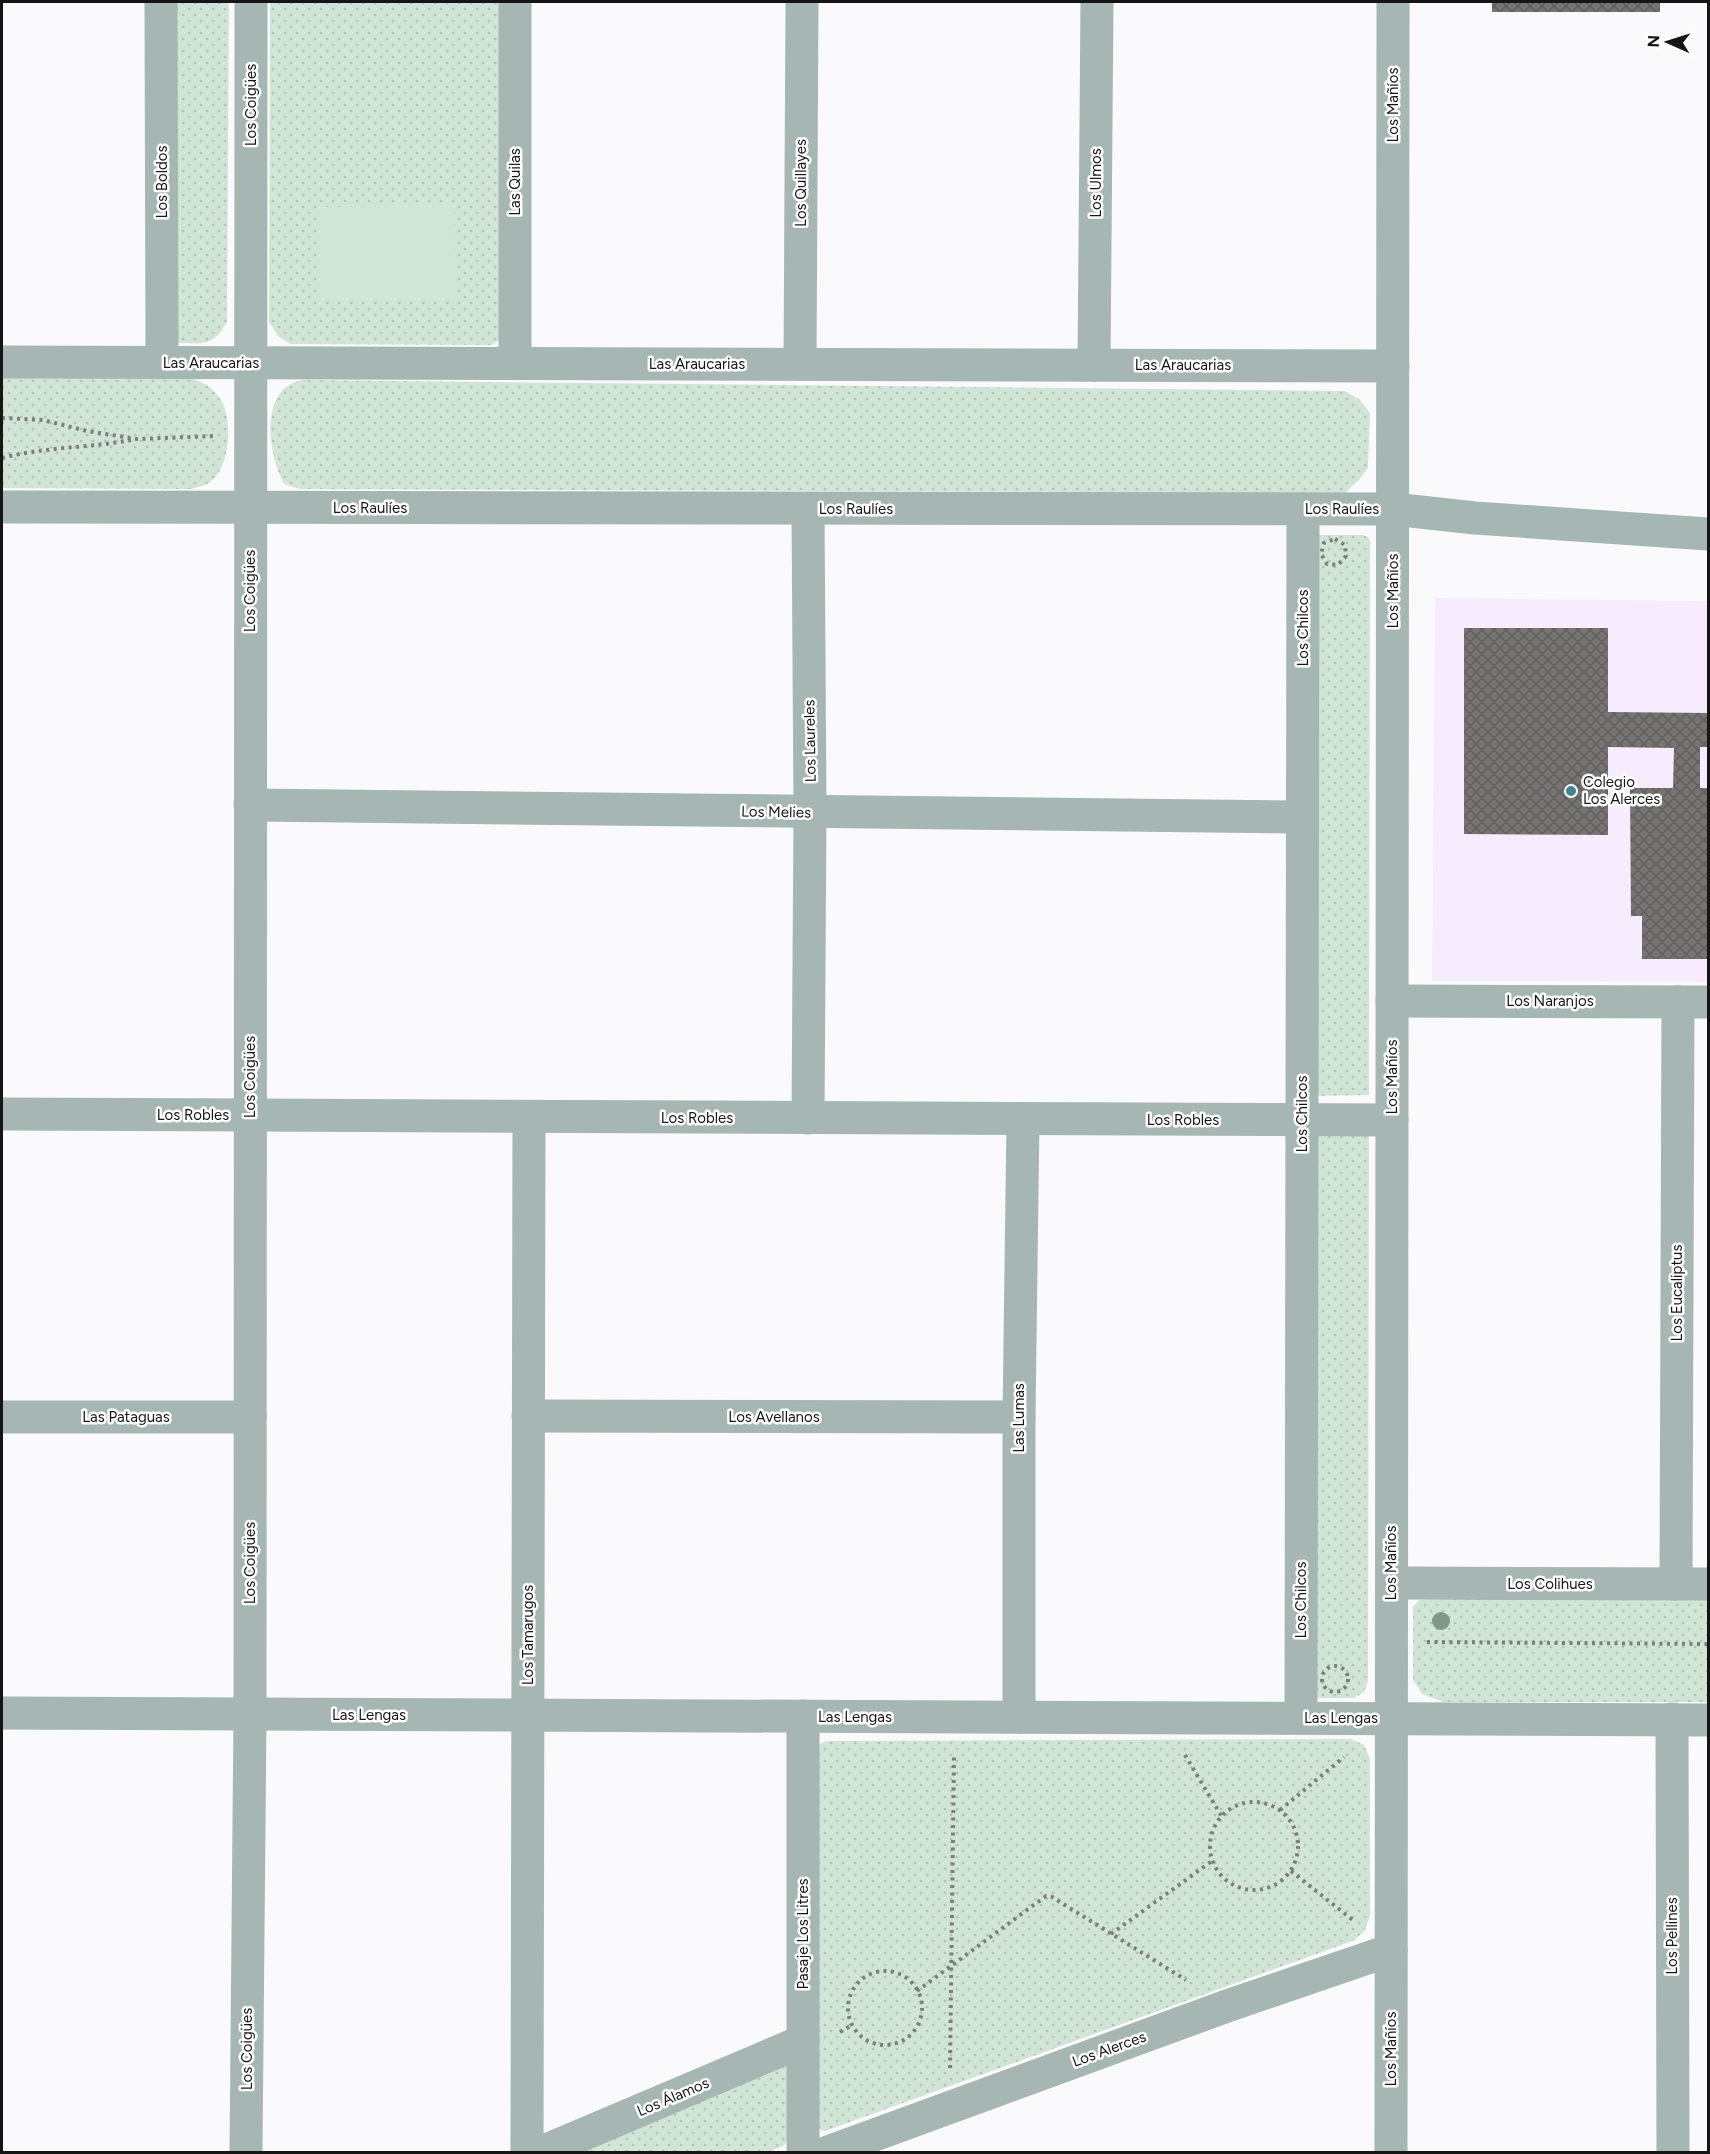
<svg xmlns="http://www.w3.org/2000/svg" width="1710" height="2154" font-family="Figtree,sans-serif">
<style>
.education{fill:#f6ecfd}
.park{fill:url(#park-dots)}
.garden{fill:#d1e5d6}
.building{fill:url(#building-cross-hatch)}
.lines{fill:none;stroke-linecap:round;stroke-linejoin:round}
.path{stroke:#7d7d7e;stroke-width:4;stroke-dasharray:3 4.5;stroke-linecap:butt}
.minor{stroke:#a6b6b3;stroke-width:33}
.tree{fill:#7f9889}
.poi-dot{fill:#428396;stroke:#fff;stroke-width:2}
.labels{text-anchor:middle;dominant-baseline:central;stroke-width:5;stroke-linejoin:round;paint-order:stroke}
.street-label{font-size:15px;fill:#151515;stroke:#fff}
.poi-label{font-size:15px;fill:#151515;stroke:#fff;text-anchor:start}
</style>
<defs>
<pattern id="park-dots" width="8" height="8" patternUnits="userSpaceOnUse" patternTransform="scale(1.5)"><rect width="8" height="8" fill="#d1e5d6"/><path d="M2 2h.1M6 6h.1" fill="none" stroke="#b3c4b7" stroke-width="1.8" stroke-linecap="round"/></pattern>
<pattern id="building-cross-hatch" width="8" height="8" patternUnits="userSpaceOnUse" patternTransform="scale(1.5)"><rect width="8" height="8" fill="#757473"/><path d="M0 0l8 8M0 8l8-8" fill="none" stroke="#5f5e5d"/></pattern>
</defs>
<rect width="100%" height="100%" fill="#fafafc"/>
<polygon class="education" points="1435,598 1708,601 1708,982 1432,981"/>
<g class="park">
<path d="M172,2H229L227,322C213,347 204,343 178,343Z"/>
<polygon points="270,2 507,2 501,339 492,345 290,344 278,336 269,322"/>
<path d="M2,378L193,379C204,383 212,387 219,397C234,417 231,468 209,483C204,486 196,487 191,489L2,488Z"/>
<path d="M303,380L1345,391L1360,400L1370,413L1368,468L1358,481L1345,493L300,489L284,484C268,455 258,387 303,380Z"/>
<polygon points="1319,535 1363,535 1368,537 1370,542 1369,1095 1310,1096"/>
<polygon points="1310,1135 1369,1135 1368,1681 1364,1692 1354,1698 1316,1698"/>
<polygon points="1708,1594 1708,1702 1443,1702 1422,1694 1413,1680 1413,1607 1419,1600"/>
<polygon points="1351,1739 1364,1745 1370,1759 1370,1916 1365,1930 1355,1940 825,2131 815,2128 816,1746 826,1741"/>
<polygon points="780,2063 788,2066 788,2140 783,2146 768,2152 567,2152"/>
</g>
<polygon class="garden" points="454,205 455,299 320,301 320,207"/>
<g class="building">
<rect x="1492" y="2" width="168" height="10"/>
<polygon points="1464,628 1608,628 1608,712 1708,713 1708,747 1700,747 1700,788 1708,788 1708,959 1642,959 1642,916 1631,916 1630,788 1673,788 1674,748 1608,747 1608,835 1464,834"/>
</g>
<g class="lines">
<g class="path">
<polyline points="2,418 43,420 87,431 137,439 215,436"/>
<path d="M2,458C44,447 88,448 131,440"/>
<polygon points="1335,539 1345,545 1346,556 1338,565 1327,564 1321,554 1324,543"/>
<polyline points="1427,1642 1708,1644"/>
<circle cx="1335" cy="1679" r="13"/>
<polyline points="1185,1755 1222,1817"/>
<circle cx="1254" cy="1846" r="44"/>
<polyline points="1280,1810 1344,1757"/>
<polyline points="1291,1871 1354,1921"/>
<polyline points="1111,1934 1212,1861"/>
<circle cx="885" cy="2008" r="37"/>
<polyline points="917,1991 1046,1896 1052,1897 1186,1980"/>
<polyline points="840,2032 852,2025"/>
<polyline points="950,2068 954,1755"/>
</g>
<g class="minor">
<polyline points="161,2 162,362"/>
<polyline points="2,362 1393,366"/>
<polyline points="515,363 515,2"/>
<polyline points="800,364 802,2"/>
<polyline points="1094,365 1097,2"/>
<polyline points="2,507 1393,509 1475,518 1708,534"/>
<polyline points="808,509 810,812 808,1118"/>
<polyline points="250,805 1302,817"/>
<polyline points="1392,1001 1708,1002"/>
<polyline points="2,1114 1392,1120"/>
<polyline points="528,1416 1019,1417"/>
<polyline points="2,1417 250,1417"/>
<polyline points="1392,1583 1708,1584"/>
<polyline points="1676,1584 1678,1002"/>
<polyline points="2,1713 1708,1720"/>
<polyline points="803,1716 803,2152"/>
<polyline points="1019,1717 1019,1417 1023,1119"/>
<polyline points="1301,1718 1303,509"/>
<polyline points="1672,1719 1673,2152"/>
<polyline points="246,2152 250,1714 251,2"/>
<polyline points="527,2152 529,1117"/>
<polyline points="542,2152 803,2041"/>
<polyline points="828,2152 1227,2006 1391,1950"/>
<polyline points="1391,2152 1393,2"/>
</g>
</g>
<circle class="tree" cx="1441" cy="1621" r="9"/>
<circle class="poi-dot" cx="1571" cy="791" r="6"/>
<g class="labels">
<g class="street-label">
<text transform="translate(251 105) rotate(-90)">Los Coigües</text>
<text transform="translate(1393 105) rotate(-90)">Los Mañíos</text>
<text transform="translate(162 182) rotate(-90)">Los Boldos</text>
<text transform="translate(515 182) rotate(-90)">Las Quilas</text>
<text transform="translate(801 183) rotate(-90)">Los Quillayes</text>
<text transform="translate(1096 183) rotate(-90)">Los Ulmos</text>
<text x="211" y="363">Las Araucarias</text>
<text x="697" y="364">Las Araucarias</text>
<text x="1183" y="365">Las Araucarias</text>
<text x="370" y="508">Los Raulíes</text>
<text x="856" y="509">Los Raulíes</text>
<text x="1342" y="509">Los Raulíes</text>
<text transform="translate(250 591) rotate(-90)">Los Coigües</text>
<text transform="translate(1393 591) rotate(-90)">Los Mañíos</text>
<text transform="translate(1303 628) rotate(-90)">Los Chilcos</text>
<text transform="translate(810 741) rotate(-91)">Los Laureles</text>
<text transform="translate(776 812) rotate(1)">Los Melies</text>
<text x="1550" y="1001">Los Naranjos</text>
<text transform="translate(250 1077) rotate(-90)">Los Coigües</text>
<text transform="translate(1392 1077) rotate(-90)">Los Mañíos</text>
<text transform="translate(1302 1114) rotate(-90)">Los Chilcos</text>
<text x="193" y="1115">Los Robles</text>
<text x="697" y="1118">Los Robles</text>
<text x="1183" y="1120">Los Robles</text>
<text transform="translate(1677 1293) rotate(-90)">Los Eucaliptus</text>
<text x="126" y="1417">Las Pataguas</text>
<text x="774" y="1417">Los Avellanos</text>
<text transform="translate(1019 1418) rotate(-90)">Las Lumas</text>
<text transform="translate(250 1563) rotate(-90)">Los Coigües</text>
<text transform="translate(1391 1563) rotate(-90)">Los Mañíos</text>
<text x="1550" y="1584">Los Colihues</text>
<text transform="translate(1301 1600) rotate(-90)">Los Chilcos</text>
<text transform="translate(528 1635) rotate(-90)">Los Tamarugos</text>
<text x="369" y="1715">Las Lengas</text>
<text x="855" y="1717">Las Lengas</text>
<text x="1341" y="1718">Las Lengas</text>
<text transform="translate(803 1934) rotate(-90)">Pasaje Los Litres</text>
<text transform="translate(1672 1936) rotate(-90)">Los Pellines</text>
<text transform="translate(247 2049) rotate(-90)">Los Coigües</text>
<text transform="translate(1109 2049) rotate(-20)">Los Alerces</text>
<text transform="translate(1391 2049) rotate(-90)">Los Mañíos</text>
<text transform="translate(673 2097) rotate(-23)">Los Álamos</text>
</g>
<g class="poi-label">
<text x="1583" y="782">Colegio<tspan x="1583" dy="17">Los Alerces</tspan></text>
</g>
</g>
<rect width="1710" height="2154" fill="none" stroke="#151515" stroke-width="6"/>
<g transform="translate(1668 42) rotate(273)" stroke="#ffffff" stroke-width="4.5" paint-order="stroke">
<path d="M0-4.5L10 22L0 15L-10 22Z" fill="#151515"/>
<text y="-9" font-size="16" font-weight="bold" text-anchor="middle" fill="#151515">N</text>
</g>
</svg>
